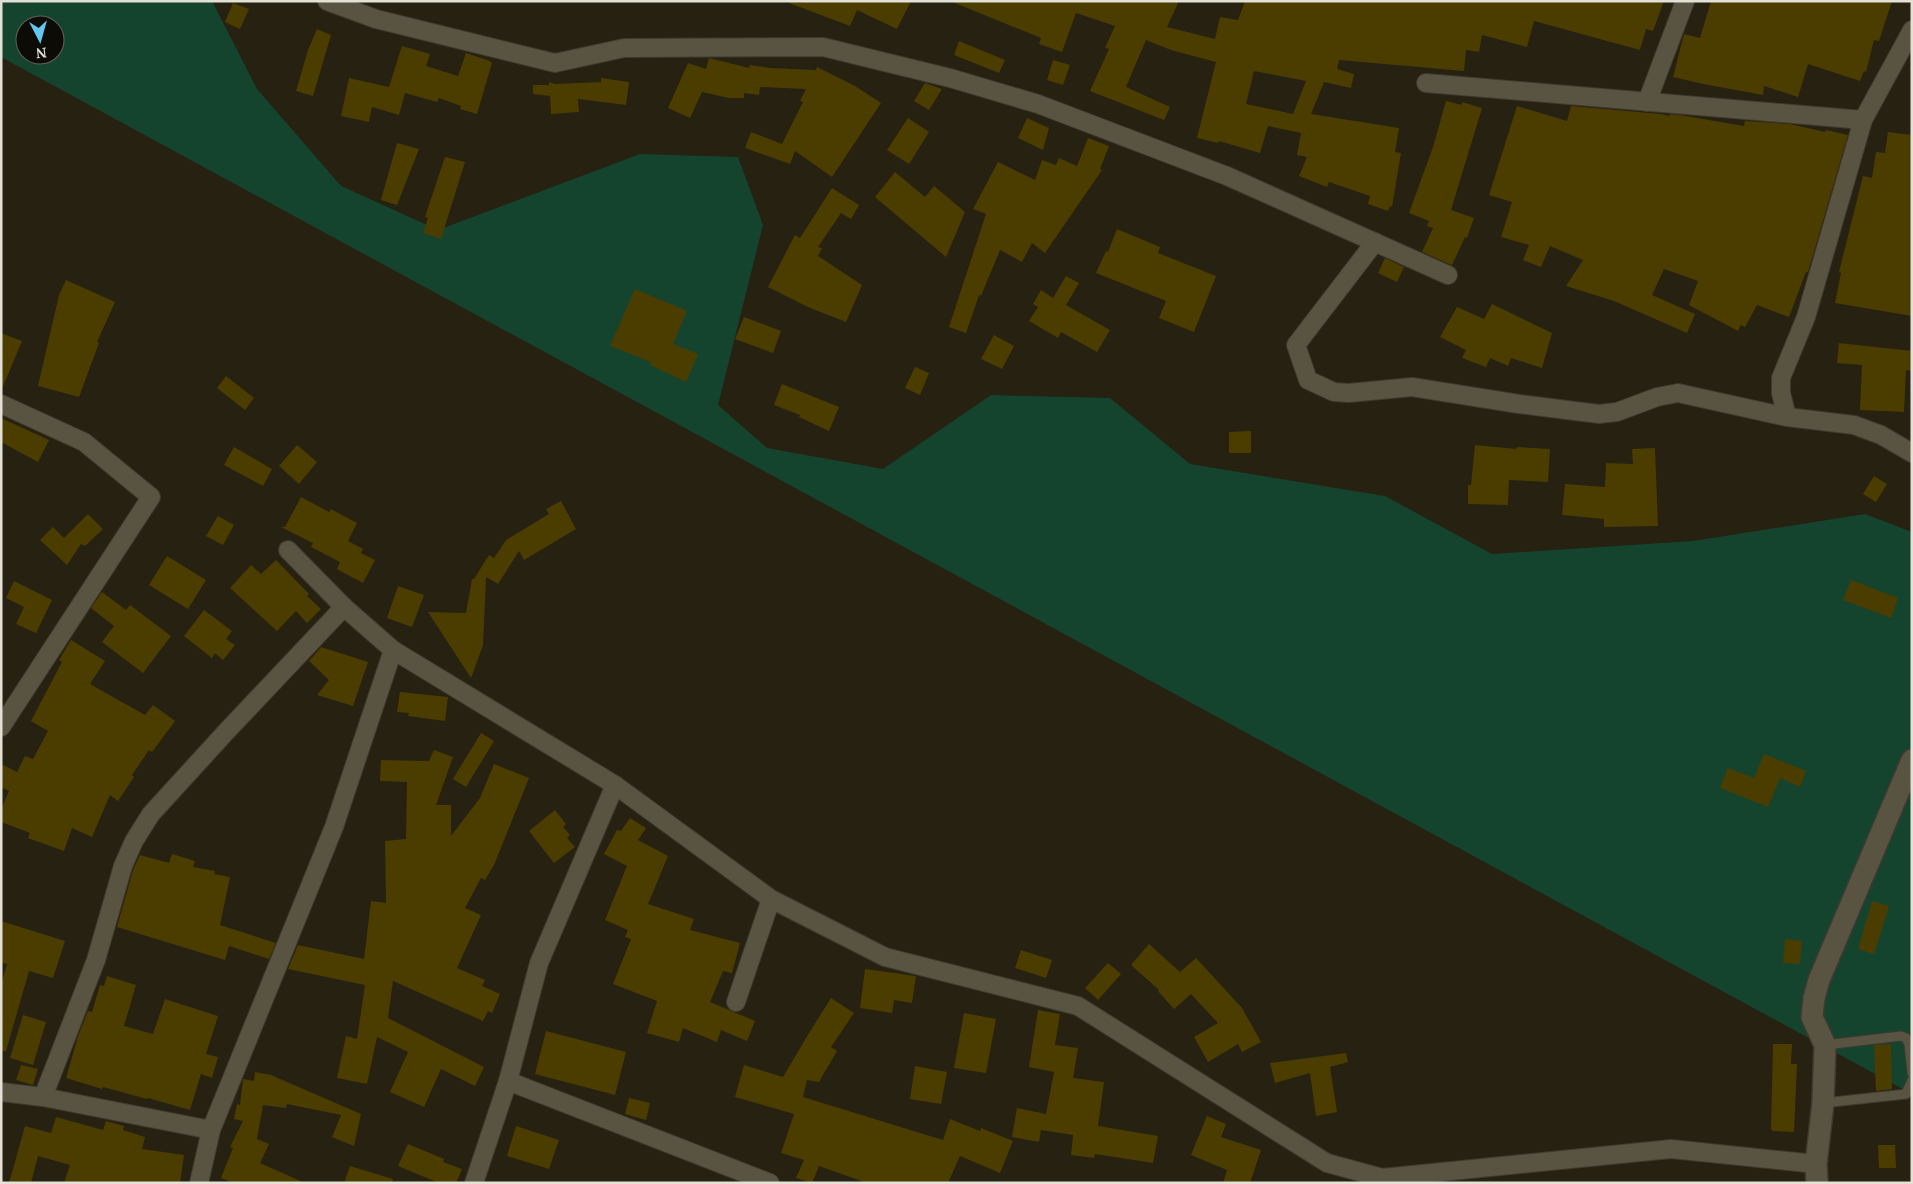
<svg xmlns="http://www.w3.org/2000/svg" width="1913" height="1184" font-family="'PT Serif',serif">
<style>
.green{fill:#15442e;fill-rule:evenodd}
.building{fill:#4b3d00;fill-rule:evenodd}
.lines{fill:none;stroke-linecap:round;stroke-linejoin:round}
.service-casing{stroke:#3e3a2f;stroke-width:11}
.minor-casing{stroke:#3e3a2f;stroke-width:20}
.tertiary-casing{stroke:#3e3a2f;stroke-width:24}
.service{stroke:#595442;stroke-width:9}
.minor{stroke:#595442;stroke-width:18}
.tertiary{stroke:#595442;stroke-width:21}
</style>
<rect width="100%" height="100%" fill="#262111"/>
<path class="green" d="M1,1H212L257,89L341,186L438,230L640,154L738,157L763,225L718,405L767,448L883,469L991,395L1110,398L1190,464L1385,496L1492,554L1693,541L1865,514L1912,532V1094L1,57ZM25,25H55V55H25Z"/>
<g class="building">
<polygon points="789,1 911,1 897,29 857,10 850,26 789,3"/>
<path d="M950,1H1179L1167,27L1215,39L1220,17L1238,20L1245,1H1664L1653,31L1646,29L1640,50L1534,21L1527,47L1482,35L1479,52L1466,50L1464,71L1339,60L1337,69L1354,74L1351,88L1324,82L1311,114L1399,128L1395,152L1401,153L1392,207L1390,206L1388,211L1368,204L1370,196L1329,182L1327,187L1299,176L1307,157L1297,155L1301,133L1268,126L1260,153L1219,141L1218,143L1197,138L1216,62L1171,50L1146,40L1126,87L1170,107L1164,120L1090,91L1109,49L1105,48L1115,26L1076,13L1062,52L1039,44L1041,38ZM1254,71L1306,81L1293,114L1246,104Z"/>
<polygon points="1711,1 1892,1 1879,41 1874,40 1866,72 1864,71 1860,81 1808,64 1798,97 1764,86 1763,95 1703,84 1673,77 1684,34 1700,38"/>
<polygon points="233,3 249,9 240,29 225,22"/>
<polygon points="317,29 331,35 313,96 296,91 308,50"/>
<polygon points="959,41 1005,60 999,73 954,55"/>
<polygon points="402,46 430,54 426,66 458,76 466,53 490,61 492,63 477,114 460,109 461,106 439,98 437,102 405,93 399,115 372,107 369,122 341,116 349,78 389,87"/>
<polygon points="709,58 749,68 750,65 770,68 816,70 817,67 855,86 881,103 832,177 795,151 790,164 745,148 751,132 782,144 803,102 800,101 806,89 760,87 759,95 744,93 744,98 729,98 702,92 690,118 668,108 688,63 706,69"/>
<polygon points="1053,60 1070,65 1063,85 1047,80"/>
<polygon points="601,78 629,82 626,105 578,99 579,112 551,114 550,96 533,94 533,85 549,85 549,82 555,84 601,82"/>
<polygon points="925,83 942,89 929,110 914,101"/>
<polygon points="1446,101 1462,105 1462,102 1482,108 1451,210 1474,218 1467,238 1465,237 1452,265 1422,252 1433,228 1427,226 1429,221 1409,213 1433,147"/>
<polygon points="1517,106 1567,121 1571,106 1661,114 1670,116 1670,114 1680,115 1744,126 1745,121 1790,124 1825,132 1826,130 1848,135 1808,272 1806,272 1789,317 1757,305 1745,327 1741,325 1738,331 1689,305 1698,281 1664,269 1652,295 1695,314 1687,333 1614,301 1566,286 1583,260 1550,246 1541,267 1523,260 1529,245 1501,237 1512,202 1489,195"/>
<polygon points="908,118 929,132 909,164 887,150"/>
<polygon points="1027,118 1049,128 1043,150 1018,138"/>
<polygon points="1888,132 1912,135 1912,316 1835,303 1841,273 1839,272 1863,176 1872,178 1876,152 1885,153"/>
<polygon points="1088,138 1109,146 1100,169 1102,170 1045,253 1032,243 1022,262 1000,250 981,296 979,295 966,333 949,327 986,214 973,209 998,162 1035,180 1042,160 1056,165 1059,158 1077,166"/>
<polygon points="397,143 419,149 397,205 381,200"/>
<polygon points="445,157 465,162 441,239 423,233 428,218 425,217"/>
<polygon points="895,172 925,197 934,186 965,212 946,257 875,197"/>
<polygon points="832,188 859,205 851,219 841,213 818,247 822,248 818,256 862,285 846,322 808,307 768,287 795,235 800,238"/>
<polygon points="1117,229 1160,247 1158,253 1216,276 1194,332 1159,318 1166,301 1096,273 1106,251 1108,252"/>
<polygon points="1385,258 1404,267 1397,282 1378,273"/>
<polygon points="1066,276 1079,283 1066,305 1110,330 1097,352 1061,332 1058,338 1029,321 1038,307 1033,304 1041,290 1053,298"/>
<polygon points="66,280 115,302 97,342 99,343 79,397 38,386 59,295"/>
<polygon points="635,289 687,311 673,344 698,354 686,382 650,365 651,362 610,346"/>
<polygon points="1492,304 1552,333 1542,368 1511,358 1508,366 1490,358 1486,367 1462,358 1466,350 1440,337 1457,307 1484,319"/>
<polygon points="744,317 781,331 773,353 735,339"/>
<polygon points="1,333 22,341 1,391"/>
<polygon points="994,335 1014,346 1002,369 981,359"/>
<polygon points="1839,343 1912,351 1912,371 1906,370 1904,412 1860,410 1862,365 1837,363"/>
<polygon points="915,367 929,373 920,395 905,388"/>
<polygon points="226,376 254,398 245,410 217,388"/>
<polygon points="782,384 839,407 829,431 799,417 800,415 774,405"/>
<polygon points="1,418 49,440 38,462 1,442"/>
<polygon points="1251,431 1251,453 1229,453 1229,432"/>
<polygon points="297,445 317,462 299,484 279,466"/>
<polygon points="1475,445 1516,449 1517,447 1550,449 1548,482 1509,480 1508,505 1468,504 1468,485 1471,485"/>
<polygon points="234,447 272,469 263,486 224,465"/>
<polygon points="1655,448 1658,526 1604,527 1604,519 1562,515 1565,484 1605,487 1606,463 1633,464 1632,449"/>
<polygon points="1874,476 1887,484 1876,502 1863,494"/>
<polygon points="301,497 329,512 331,509 357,523 348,541 363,549 361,553 375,560 363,583 337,569 340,562 311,547 313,543 281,527 285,527"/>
<polygon points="561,501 576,529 524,560 519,551 498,584 486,577 483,645 471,678 428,612 466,613 472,579 474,579 489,555 494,558 506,540 549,514 546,509"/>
<polygon points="88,514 103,529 85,546 81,544 67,565 40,540 53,527 64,538"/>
<polygon points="218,516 234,525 223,545 206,536"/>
<polygon points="167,556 206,580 188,609 149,585"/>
<polygon points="276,560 309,594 307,596 321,609 307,623 296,611 277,631 230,588 251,565 261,574"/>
<polygon points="1851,580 1898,598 1891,618 1843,600"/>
<polygon points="14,581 52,600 36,633 16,624 24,607 6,598"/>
<polygon points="398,586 424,595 412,627 387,618"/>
<polygon points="102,592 126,610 130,605 171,636 143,673 102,642 114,626 91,608"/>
<polygon points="204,610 232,631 226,639 235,645 223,660 215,653 212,658 184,636"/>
<polygon points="71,640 105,661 90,684 145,715 153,705 175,721 152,752 149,750 132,775 134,777 118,801 110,795 92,837 72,828 64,851 28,838 30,833 1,822 1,810 9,791 1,787 1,764 17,772 25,756 33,759 48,731 31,721 62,662 59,660"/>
<polygon points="321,647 368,662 353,706 317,695 329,680 309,661"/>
<polygon points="400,692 448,697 445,721 408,716 409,713 397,712"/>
<polygon points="481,733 494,741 466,787 453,779"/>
<polygon points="434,750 453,757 436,805 451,805 451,836 480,798 494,764 529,778 494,865 485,880 481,878 465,908 481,915 457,968 485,980 482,986 500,994 492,1013 488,1011 483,1021 393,981 388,1018 484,1067 475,1086 441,1069 424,1107 390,1092 408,1052 377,1037 367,1084 337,1078 346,1036 357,1039 365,985 288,969 298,945 364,959 371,901 386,903 385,841 406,839 407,782 380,781 381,760 429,761"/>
<polygon points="1764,754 1806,771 1800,787 1780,778 1768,807 1720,788 1728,768 1754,778"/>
<polygon points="555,810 566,824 563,827 570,835 567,838 575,847 554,863 529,831"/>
<polygon points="630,818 646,828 638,840 668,856 648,904 694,919 690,930 740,943 732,973 723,971 710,1002 755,1021 747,1041 721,1030 717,1042 683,1028 679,1042 647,1033 657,1001 613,984 631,939 625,937 628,930 605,920 627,866 604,854 617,830 621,831"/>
<polygon points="172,854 195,861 193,867 215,871 214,874 230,877 220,925 276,943 269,959 229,946 225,960 117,927 133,870 140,855 169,863"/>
<polygon points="1872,901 1889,906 1874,954 1858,949"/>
<polygon points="1,921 65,941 53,978 29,971 6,1051 1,1051 1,985 7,964 1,962"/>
<polygon points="1785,939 1802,941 1800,964 1783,963"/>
<polygon points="1149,944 1180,972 1196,958 1242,1008 1261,1042 1242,1052 1238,1044 1208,1062 1194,1037 1218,1023 1191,994 1174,1009 1158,991 1159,990 1131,965"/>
<polygon points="1021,950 1052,960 1046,978 1015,968"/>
<polygon points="1108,963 1121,974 1098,1000 1085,988"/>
<polygon points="865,969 916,976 912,1003 894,1000 892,1013 860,1008"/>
<polygon points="107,976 136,985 124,1026 153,1034 165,999 218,1016 206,1054 218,1057 212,1078 201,1074 190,1110 148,1098 147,1099 103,1087 102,1089 66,1078 78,1036 88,1011 92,1012 100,985 104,986"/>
<polygon points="831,998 854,1013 831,1047 837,1051 819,1082 807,1080 803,1097 943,1140 950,1119 980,1131 981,1128 1013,1141 1000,1173 960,1156 948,1183 867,1183 819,1166 812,1183 796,1178 804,1160 781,1153 794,1114 735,1097 744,1065 783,1077 806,1038"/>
<polygon points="1038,1010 1060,1014 1055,1045 1078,1048 1073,1078 1104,1082 1098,1126 1158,1136 1153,1163 1095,1154 1094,1158 1071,1155 1073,1135 1041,1130 1039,1142 1012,1137 1017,1108 1046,1114 1054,1072 1029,1067"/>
<polygon points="964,1013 996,1019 986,1073 954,1068"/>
<polygon points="23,1015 46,1022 33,1065 10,1058"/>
<polygon points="546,1031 626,1052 615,1095 535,1074"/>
<polygon points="1773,1044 1792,1044 1791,1064 1797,1064 1794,1132 1773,1131 1771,1129"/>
<polygon points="1891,1044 1892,1089 1876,1091 1874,1045"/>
<polygon points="1346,1053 1348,1062 1330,1067 1337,1112 1316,1116 1310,1073 1275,1083 1270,1063"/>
<polygon points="21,1065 38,1069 33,1085 16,1080"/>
<polygon points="915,1066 947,1072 941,1104 910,1099"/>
<polygon points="255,1072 271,1075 361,1114 354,1146 332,1137 341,1115 287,1104 286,1108 263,1105 257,1139 269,1144 260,1163 305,1183 234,1183 221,1178 233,1148 230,1147 243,1121 234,1119 237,1104 240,1105 243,1079 254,1081"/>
<polygon points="629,1098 650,1103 646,1120 625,1114"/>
<polygon points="1207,1116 1226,1124 1221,1137 1261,1150 1250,1183 1223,1183 1227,1170 1191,1155"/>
<polygon points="56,1117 103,1130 106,1121 124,1126 123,1130 145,1137 142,1149 184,1155 180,1183 64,1183 70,1165 38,1156 31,1183 9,1183 25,1126 51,1133"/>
<polygon points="516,1126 559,1140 549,1169 507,1156"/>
<polygon points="408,1144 444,1159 443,1162 462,1169 456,1183 439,1183 398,1166"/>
<polygon points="1878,1145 1895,1145 1896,1168 1879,1168"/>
<polygon points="350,1166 393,1179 392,1183 344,1183"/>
</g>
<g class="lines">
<defs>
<g id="service">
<polyline points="1825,1045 1901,1036 1906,1038 1909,1044 1912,1073"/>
<polyline points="1823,1103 1906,1094 1912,1080"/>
</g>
<g id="minor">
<polyline points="327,1 376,19 555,63 624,48 823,47 950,78 1038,104 1227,176 1448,275"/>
<polyline points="1426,83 1863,120"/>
<polyline points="1647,102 1685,1"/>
<polyline points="1375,242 1296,345 1308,380 1334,392 1349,393 1412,387 1519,404 1599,414 1617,412 1657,397 1678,393 1787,417 1854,425 1881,435 1912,453"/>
<polyline points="1,404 84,442 151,497 1,727"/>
<polyline points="1787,417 1781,393 1781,378 1806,317 1863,120 1912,30"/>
<polyline points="288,550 344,607 393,650 615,785 771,899 885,957 1078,1006 1327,1163 1382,1178 1671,1149 1816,1164"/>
<polyline points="736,1002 771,899"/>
<polyline points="508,1081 770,1183"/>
<polyline points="1,1092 43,1097 211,1130"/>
<polyline points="43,1097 96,960 123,866 134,841 151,814 225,733 344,607"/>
<polyline points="199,1183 211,1130 334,827 393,650"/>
<polyline points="474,1183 508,1081 539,963 615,785"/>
</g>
<polyline id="tertiary" points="1817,1183 1816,1164 1823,1103 1825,1045 1812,1017 1814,998 1819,980 1912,760"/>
</defs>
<use href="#service" class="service-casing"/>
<use href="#minor" class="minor-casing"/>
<use href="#tertiary" class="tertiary-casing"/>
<use href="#service" class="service"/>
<use href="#minor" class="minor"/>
<use href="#tertiary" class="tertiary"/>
</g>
<rect width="1913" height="1184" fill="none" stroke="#e3e1d6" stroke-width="5"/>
<g transform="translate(40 40) rotate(174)"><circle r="24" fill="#0d0b05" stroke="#636159"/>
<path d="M0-4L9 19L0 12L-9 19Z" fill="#64c5ee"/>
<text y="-8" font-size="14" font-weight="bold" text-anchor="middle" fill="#e3e1d6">N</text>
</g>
</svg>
